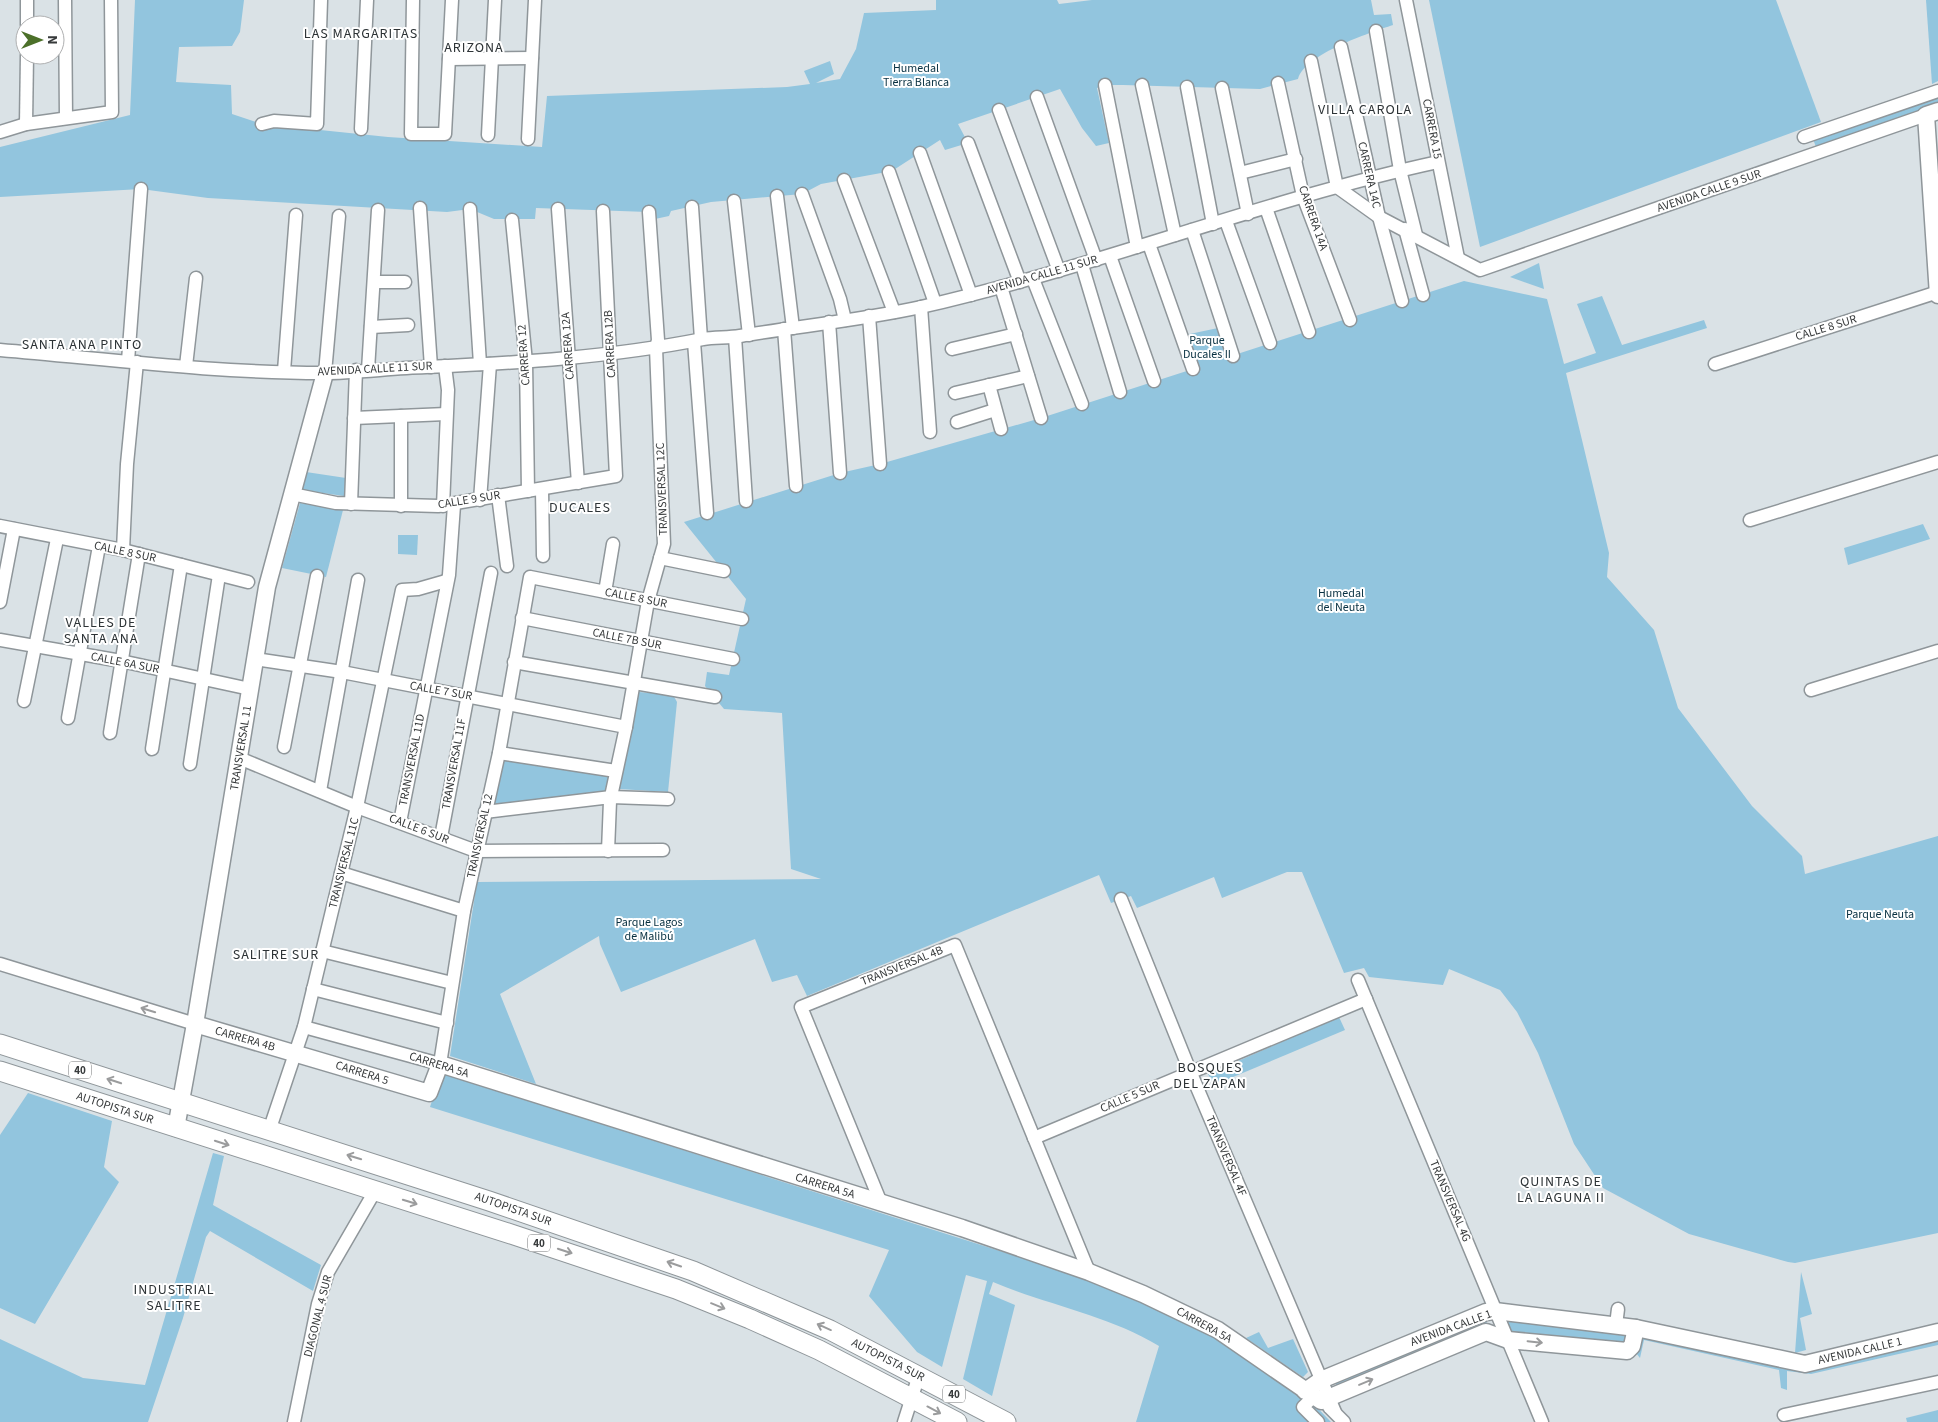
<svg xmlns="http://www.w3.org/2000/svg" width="1938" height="1422" font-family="'Source Sans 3',sans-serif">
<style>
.green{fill:#92c5de}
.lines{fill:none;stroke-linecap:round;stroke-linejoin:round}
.minor-casing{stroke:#8f969a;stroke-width:15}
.major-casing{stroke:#8f969a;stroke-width:19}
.highway-casing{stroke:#8f969a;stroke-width:21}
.minor{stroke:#fff;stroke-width:12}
.major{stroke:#fff;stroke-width:16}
.highway{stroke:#fff;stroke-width:19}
.oneway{stroke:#9b9c9d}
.labels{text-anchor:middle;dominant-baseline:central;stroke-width:4;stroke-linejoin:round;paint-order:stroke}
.shield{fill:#fff;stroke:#737576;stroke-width:1}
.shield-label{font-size:11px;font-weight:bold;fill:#373a3b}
.park-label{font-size:12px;fill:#073041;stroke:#fff}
.street-label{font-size:12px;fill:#373a3b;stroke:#fff}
.neighbourhood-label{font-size:14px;letter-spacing:1px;fill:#2d3336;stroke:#fff}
</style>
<rect width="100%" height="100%" fill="#dae2e6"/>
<g class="green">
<path d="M135,0H244L240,32L232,46L179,47L176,82L231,85L232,114L262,124L388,137L542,147L547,96L787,87L810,84L804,71L830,61L834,74L816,83L840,79L856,49L864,13L936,10V0H1057L1059,4L1092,0H1371L1374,15L1391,14L1393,25C1369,33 1305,54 1298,79L1260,89L1123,85H1105L1097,88L1109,143L1096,146L1082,128L1060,89L958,124L968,143L945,150L940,140L892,171L821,184L802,194L711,202L671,211L669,216L655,219L648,212L536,208L535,219H494L470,209L447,212L208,198L141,189L0,197V147L130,115Z"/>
<polygon points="1429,0 1776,0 1821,122 1480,247"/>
<polygon points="1926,0 1938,0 1938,81 1932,84"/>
<polygon points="1938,96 1938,105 1816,147 1813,139"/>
<polygon points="1539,263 1544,289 1510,277"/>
<polygon points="1464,281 1547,299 1564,364 1596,353 1577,304 1602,296 1622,345 1704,320 1707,328 1566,373 1609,553 1607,577 1654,630 1678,708 1752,806 1802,856 1805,874 1938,836 1938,1233 1795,1263 1788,1262 1689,1234 1603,1188 1574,1144 1538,1053 1517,1012 1500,990 1449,969 1443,985 1369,977 1364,968 1344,973 1302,872 1287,872 1222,898 1214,877 1137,908 1131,896 1111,903 1099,875 807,996 797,975 772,982 755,939 621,992 600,944 599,936 500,994 536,1084 450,1056 477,882 821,879 791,869 782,713 724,709 705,686 707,672 729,675 746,599 684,522 840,473 880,464 1041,418 1193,369 1185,335 1218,328 1228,357"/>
<polygon points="306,472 346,478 344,496 301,490"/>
<polygon points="300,503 343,510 326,577 282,568"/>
<polygon points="1923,524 1930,539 1848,565 1844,548"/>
<polygon points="398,535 418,535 417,555 398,554"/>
<polygon points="639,692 673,695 677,702 668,792 619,789"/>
<polygon points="504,759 609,776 604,794 492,806"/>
<polygon points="1339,1017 1345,1030 1214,1085 1208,1074"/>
<path d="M441,1073L1082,1277L1191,1323L1304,1394L1331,1422H1136L1159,1346C1108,1315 1047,1305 993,1282L989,1294L1015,1305L992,1396L963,1379L987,1281L966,1275L942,1367L917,1352L869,1296L889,1250L430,1107Z"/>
<polygon points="28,1093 112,1121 104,1167 119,1182 35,1324 0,1308 0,1135"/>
<polygon points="213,1153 224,1156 213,1205 321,1265 313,1291 210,1231 206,1237 183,1318 148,1422 0,1422 0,1339 83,1378 145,1385"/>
<polygon points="1801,1272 1812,1314 1800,1318 1806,1350 1795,1353"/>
<polygon points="1486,1319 1487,1326 1337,1388 1335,1381"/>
<polygon points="1509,1321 1625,1332 1628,1340 1621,1345 1510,1333 1507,1326"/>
<polygon points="1259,1332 1268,1348 1293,1339 1308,1372 1303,1377 1246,1338"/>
<polygon points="1642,1334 1807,1368 1938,1337 1938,1345 1811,1374 1787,1371 1787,1390 1781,1388 1779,1370 1644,1340 1640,1358 1636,1353"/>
<polygon points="1938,1410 1938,1422 1907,1422 1906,1418"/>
</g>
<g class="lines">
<defs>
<g id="minor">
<polyline points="65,0 66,118"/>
<polyline points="413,0 411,134 445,134 452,0"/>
<polyline points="1406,0 1458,258"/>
<polyline points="27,25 27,0"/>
<polyline points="1376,31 1400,170 1416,235"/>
<polyline points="1341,47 1379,217 1402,301"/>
<polyline points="449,59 532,58"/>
<polyline points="1311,61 1337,187"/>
<polyline points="1278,83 1303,196 1350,320"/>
<polyline points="1105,85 1137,247"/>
<polyline points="1142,85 1175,235"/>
<polyline points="1187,87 1213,224"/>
<polyline points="1222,88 1248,214"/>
<polyline points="1037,97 1096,260"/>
<polyline points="999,110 1059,271"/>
<polyline points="26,124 27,55"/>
<polyline points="262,124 274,121 317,124 321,0"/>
<polyline points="361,129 367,0"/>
<polyline points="0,132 26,124 112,112 111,0"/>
<polyline points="488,135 495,0"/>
<polyline points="1804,137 1938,91"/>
<polyline points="528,139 535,0"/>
<polyline points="968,143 1020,282"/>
<polyline points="920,153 971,295"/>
<polyline points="889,172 935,303"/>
<polyline points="1240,173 1296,159"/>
<polyline points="844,180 894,312"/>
<polyline points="1337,187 1379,217 1480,270 1926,115"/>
<polyline points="802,194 840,299 845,320"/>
<polyline points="777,196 793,328"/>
<polyline points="734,201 749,335"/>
<polyline points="692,207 701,339"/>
<polyline points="420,208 431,367"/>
<polyline points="1266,208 1309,332"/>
<polyline points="470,209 480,364"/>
<polyline points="558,209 578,483"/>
<polyline points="512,220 526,362 528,491"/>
<polyline points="1226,221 1270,343"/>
<polyline points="1405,229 1423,295"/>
<polyline points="1192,230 1233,356"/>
<polyline points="1149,244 1193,369"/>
<polyline points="1110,256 1154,381"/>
<polyline points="1082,265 1120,392"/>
<polyline points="1033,279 1082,404"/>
<polyline points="374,282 405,282"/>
<polyline points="1001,287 1041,418"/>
<polyline points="921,307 930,432"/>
<polyline points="869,316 880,464"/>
<polyline points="829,322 840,473"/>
<polyline points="371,327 408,325"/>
<polyline points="784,329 796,486"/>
<polyline points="735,337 746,501"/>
<polyline points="694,342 707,513"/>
<polyline points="952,349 1016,334"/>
<path d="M0,350C107,359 216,373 323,373C357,373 391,368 426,367C519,363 612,357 703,339C715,337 728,338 740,336C800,326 862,320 921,307C1096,267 1263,200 1438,162"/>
<polyline points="128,361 141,189"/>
<polyline points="1715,364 1938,292"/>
<polyline points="186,366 196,278"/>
<polyline points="368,370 378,210"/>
<polyline points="284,371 296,215"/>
<polyline points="325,373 339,216"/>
<polyline points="989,385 1001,429"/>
<polyline points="955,393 1028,376"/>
<polyline points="354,418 446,414"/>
<polyline points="957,422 995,410"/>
<polyline points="542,489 543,556"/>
<polyline points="292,494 336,503 438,506 616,476 603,211"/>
<polyline points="498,495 507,566"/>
<polyline points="480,500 490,364"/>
<polyline points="351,504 356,370"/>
<polyline points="401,506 401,416"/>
<polyline points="443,506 448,390 445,366"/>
<polyline points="1750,520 1938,462"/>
<polyline points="0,526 123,550 248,582"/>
<polyline points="123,550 127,464 137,362"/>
<polyline points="660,558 724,571"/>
<polyline points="605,592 613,544"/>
<polyline points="0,602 14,529"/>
<polyline points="522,618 733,659"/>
<polyline points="0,640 121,661 250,689"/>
<polyline points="255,659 342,672 626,727"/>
<polyline points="514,662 715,697"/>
<polyline points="1811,690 1938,651"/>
<polyline points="24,701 57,539"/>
<polyline points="68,718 99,546"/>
<polyline points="110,733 139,554"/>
<polyline points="284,747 317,576"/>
<polyline points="152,749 181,565"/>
<polyline points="499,753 616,771"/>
<polyline points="239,758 357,807 476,851 663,850"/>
<polyline points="190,764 219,575"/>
<polyline points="320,791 358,580"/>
<polyline points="485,812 611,797 668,799"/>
<polyline points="400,822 449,575 454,505"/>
<polyline points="441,837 491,573"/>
<polyline points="608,851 610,801 626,727 648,601 664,544 656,348 658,340 649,212"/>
<polyline points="341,873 464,911"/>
<polyline points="1121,899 1190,1071 1335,1412"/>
<polyline points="322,951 452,983"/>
<polyline points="0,964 195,1024"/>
<polyline points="1358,980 1542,1422"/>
<polyline points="313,989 447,1023"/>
<polyline points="304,1027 440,1064 464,911 499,753 530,577 742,619"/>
<polyline points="269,1131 304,1027 357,807 402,590 418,589 446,581"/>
<polyline points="1034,1138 1366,999"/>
<polyline points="881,1203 801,1007 955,945 1089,1272"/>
<polyline points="1616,1325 1618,1309"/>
<polyline points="1313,1397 1303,1407 1318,1422"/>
<polyline points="1329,1407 1344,1422"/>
<polyline points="1784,1415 1938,1382"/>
<polyline points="294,1422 318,1304 328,1272 375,1191"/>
<polyline points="904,1422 919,1375"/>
</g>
<g id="major">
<polyline points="1938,111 1926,115 1938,295"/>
<polyline points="195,1024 429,1093 440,1064 962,1228 1089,1272 1143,1294 1218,1330 1321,1401 1486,1332 1508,1340 1627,1351 1632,1346 1636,1328"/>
<polyline points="176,1128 195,1024 267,587 325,373"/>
<polyline points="1305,1391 1321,1380 1486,1312 1495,1311 1636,1328 1805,1364 1938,1332"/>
</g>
<g id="highway">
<polyline points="0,1044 489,1201 693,1271 830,1330 1006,1422"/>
<polyline points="0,1071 514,1235 676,1289 750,1319 819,1350 957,1422"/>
</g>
</defs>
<use href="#minor" class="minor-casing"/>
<use href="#major" class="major-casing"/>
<use href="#highway" class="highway-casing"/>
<use href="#minor" class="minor"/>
<use href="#major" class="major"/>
<use href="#highway" class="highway"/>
</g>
<defs><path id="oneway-shaft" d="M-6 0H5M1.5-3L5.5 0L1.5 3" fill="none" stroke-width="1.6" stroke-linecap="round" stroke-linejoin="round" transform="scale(1.25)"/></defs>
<g class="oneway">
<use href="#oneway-shaft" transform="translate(148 1010) rotate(-163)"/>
<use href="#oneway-shaft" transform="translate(114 1081) rotate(-162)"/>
<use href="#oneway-shaft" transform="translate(222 1143) rotate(18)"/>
<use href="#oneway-shaft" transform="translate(354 1157) rotate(-163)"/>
<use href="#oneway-shaft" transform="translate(410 1202) rotate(17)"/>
<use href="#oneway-shaft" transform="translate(565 1251) rotate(18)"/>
<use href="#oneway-shaft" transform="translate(674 1264) rotate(-161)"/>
<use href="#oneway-shaft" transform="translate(718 1306) rotate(22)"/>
<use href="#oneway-shaft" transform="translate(824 1327) rotate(-156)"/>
<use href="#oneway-shaft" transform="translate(1535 1342) rotate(6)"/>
<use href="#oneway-shaft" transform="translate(1366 1382) rotate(-23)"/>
<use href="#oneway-shaft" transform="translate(934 1410) rotate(28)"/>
</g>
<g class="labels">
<g class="shield">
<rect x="69" y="1061.5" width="22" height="17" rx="4"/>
<rect x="528" y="1234.5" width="22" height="17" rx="4"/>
<rect x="943" y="1385.5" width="22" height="17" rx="4"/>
</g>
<g class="shield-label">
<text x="80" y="1070">40</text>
<text x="539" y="1243">40</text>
<text x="954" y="1394">40</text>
</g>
<g class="park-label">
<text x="916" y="68">Humedal<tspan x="916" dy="14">Tierra Blanca</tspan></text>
<text x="1207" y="340">Parque<tspan x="1207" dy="14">Ducales II</tspan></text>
<text x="1341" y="593">Humedal<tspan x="1341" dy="14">del Neuta</tspan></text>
<text x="1880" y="914">Parque Neuta</text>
<text x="649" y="922">Parque Lagos<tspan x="649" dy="14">de Malibú</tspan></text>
</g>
<g class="street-label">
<text transform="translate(1432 129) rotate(79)">CARRERA 15</text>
<text transform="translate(1369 175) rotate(77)">CARRERA 14C</text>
<text transform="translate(1709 191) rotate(-19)">AVENIDA CALLE 9 SUR</text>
<text transform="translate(1313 218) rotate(71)">CARRERA 14A</text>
<text transform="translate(1042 275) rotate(-16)">AVENIDA CALLE 11 SUR</text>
<text transform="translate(1826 328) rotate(-17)">CALLE 8 SUR</text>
<text transform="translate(610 344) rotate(-93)">CARRERA 12B</text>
<text transform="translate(568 346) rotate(-94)">CARRERA 12A</text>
<text transform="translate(524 355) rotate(-94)">CARRERA 12</text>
<text transform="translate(375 369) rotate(-3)">AVENIDA CALLE 11 SUR</text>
<text transform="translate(662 489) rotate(-92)">TRANSVERSAL 12C</text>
<text transform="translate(469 500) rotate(-9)">CALLE 9 SUR</text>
<text transform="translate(125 552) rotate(12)">CALLE 8 SUR</text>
<text transform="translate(636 598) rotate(11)">CALLE 8 SUR</text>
<text transform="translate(627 639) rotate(11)">CALLE 7B SUR</text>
<text transform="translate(125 663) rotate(11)">CALLE 6A SUR</text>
<text transform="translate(441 691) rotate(10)">CALLE 7 SUR</text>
<text transform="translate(241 748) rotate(-81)">TRANSVERSAL 11</text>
<text transform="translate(412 760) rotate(-79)">TRANSVERSAL 11D</text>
<text transform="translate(454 764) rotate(-80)">TRANSVERSAL 11F</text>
<text transform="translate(419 829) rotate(21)">CALLE 6 SUR</text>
<text transform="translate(480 836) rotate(-78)">TRANSVERSAL 12</text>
<text transform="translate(344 863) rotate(-76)">TRANSVERSAL 11C</text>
<text transform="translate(902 966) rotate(-22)">TRANSVERSAL 4B</text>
<text transform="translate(245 1039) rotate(16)">CARRERA 4B</text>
<text transform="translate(439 1065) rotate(17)">CARRERA 5A</text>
<text transform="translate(362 1073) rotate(17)">CARRERA 5</text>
<text transform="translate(1130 1097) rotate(-23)">CALLE 5 SUR</text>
<text transform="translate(115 1108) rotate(18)">AUTOPISTA SUR</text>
<text transform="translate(1226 1156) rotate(67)">TRANSVERSAL 4F</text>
<text transform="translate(825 1186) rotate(17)">CARRERA 5A</text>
<text transform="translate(1450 1201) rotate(67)">TRANSVERSAL 4G</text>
<text transform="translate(513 1209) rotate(19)">AUTOPISTA SUR</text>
<text transform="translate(318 1316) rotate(-76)">DIAGONAL 4 SUR</text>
<text transform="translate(1204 1325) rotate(29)">CARRERA 5A</text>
<text transform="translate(1451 1328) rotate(-20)">AVENIDA CALLE 1</text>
<text transform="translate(1860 1351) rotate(-13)">AVENIDA CALLE 1</text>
<text transform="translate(888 1360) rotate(27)">AUTOPISTA SUR</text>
</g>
<g class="neighbourhood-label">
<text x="361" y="34">LAS MARGARITAS</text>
<text x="474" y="48">ARIZONA</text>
<text x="1365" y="110">VILLA CAROLA</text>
<text x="82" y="345">SANTA ANA PINTO</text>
<text x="580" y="508">DUCALES</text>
<text x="101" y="623">VALLES DE<tspan x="101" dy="16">SANTA ANA</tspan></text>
<text x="276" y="955">SALITRE SUR</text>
<text x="1210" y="1068">BOSQUES<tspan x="1210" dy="16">DEL ZAPAN</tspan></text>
<text x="1561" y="1182">QUINTAS DE<tspan x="1561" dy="16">LA LAGUNA II</tspan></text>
<text x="174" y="1290">INDUSTRIAL<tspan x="174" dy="16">SALITRE</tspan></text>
</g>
</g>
<g transform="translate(40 40) rotate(90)"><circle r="24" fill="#ffffff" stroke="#afb0b1"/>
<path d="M0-4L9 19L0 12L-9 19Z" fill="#4c7029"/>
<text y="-8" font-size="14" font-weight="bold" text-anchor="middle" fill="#373a3b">N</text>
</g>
</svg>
